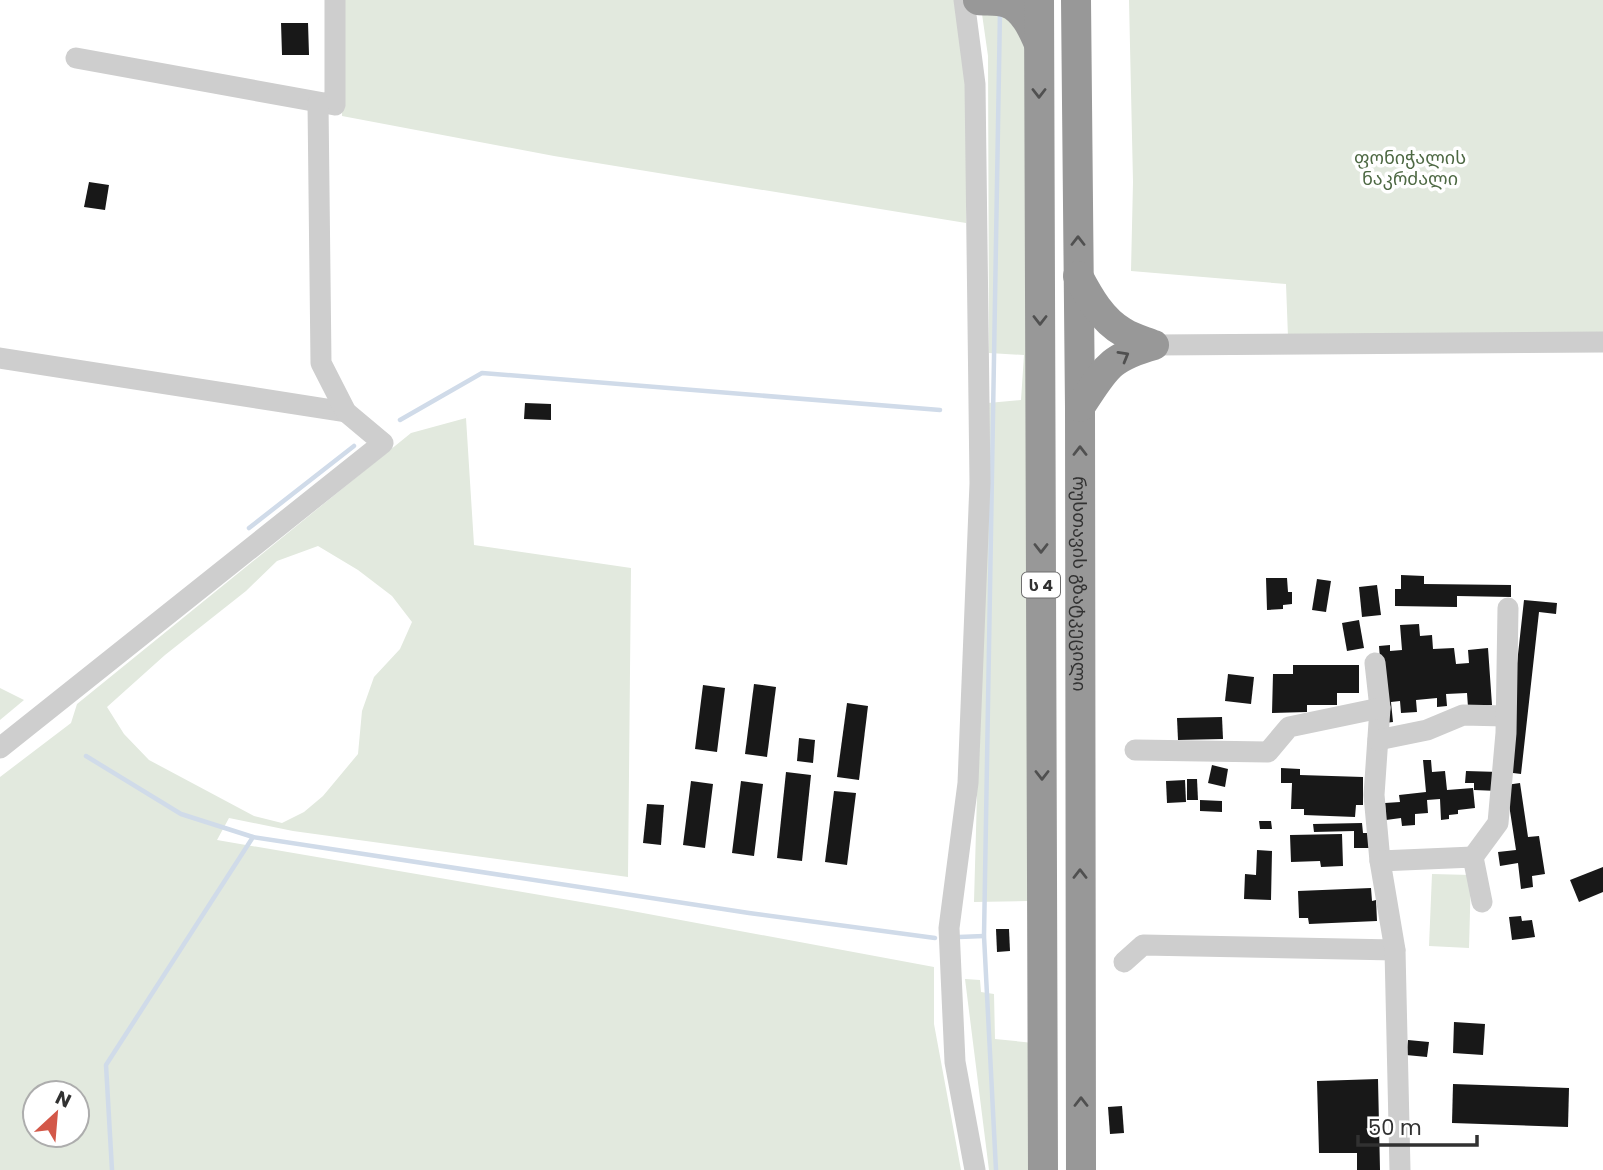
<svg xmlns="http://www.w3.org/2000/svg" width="1603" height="1170" font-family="Poppins,'Noto Sans Georgian',sans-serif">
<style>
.green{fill:#e2e9de;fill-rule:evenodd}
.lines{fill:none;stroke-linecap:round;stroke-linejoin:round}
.stream{stroke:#d0dbe9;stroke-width:4.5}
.building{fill:#181818}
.minor{stroke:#cecece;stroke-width:21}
.highway{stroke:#989898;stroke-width:30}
.oneway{stroke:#505050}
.labels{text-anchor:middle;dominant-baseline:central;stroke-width:7;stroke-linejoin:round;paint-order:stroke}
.shield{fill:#fff;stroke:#6f6f6f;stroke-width:2}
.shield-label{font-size:16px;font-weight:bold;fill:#313131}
.park-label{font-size:18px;fill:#4d6843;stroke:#fff}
.street-label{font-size:18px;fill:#313131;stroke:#fff}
</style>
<rect width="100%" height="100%" fill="#fff"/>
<g class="green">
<polygon points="343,0 954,0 968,85 966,223 554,156 342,116"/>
<polygon points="980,0 1032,0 1028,901 974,902 988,403 1021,400 1024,355 989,353 988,56"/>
<polygon points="1129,0 1603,0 1603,336 1288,337 1286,284 1131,271 1133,182"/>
<path d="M466,418L474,545L631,568L628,877L293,831L229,818L217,840L616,908L934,967V1024L961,1170H0V777L71,723L77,704L411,433ZM318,546L358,570L392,596L412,622L400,649L374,677L362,711L358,754L323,796L304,812L282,823L254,816L149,760L124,734L107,707L165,655L246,591L277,561ZM35,1093H77V1135H35Z"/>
<polygon points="0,688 24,700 0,720"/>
<polygon points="1432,874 1471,875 1469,948 1429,946"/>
<polygon points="965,979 980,980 981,992 994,994 995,1039 1034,1043 1034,1170 989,1170"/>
</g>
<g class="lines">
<g class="stream">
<polyline points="400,420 482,373 940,410"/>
<polyline points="249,528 354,446"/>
<polyline points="86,756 181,814 253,837 749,913 935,938"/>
<polyline points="959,937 984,936"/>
<polyline points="112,1170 106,1065 253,837"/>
<polyline points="996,1170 984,936 1000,11"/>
</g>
</g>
<g class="building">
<polygon points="281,23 308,23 309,55 282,55"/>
<polygon points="89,182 109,185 105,210 84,207"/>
<polygon points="525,403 551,404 551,420 524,419"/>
<polygon points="1401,575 1424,576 1424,584 1511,585 1511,597 1457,596 1457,607 1395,606 1395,589 1401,589"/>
<polygon points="1266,578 1287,578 1288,592 1292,592 1292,604 1283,605 1283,609 1267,610"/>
<polygon points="1317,579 1331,581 1326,612 1312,610"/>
<polygon points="1377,585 1381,615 1362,617 1359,587"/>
<polygon points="1524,600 1557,603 1556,614 1539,612 1521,774 1505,772"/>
<polygon points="1359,620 1364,648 1347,651 1342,623"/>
<polygon points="1419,624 1420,636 1432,635 1433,649 1454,648 1456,664 1469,663 1468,650 1488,648 1492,705 1468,707 1467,693 1446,694 1447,706 1437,707 1437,698 1416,700 1417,712 1401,713 1400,701 1391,702 1393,722 1385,723 1379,646 1390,645 1390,651 1402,650 1400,625"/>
<polygon points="1293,665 1359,665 1359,693 1337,693 1337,705 1307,705 1307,712 1272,713 1273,674 1293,674"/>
<polygon points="1228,674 1254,677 1251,704 1225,701"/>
<polygon points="754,684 776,687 767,757 745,754"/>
<polygon points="703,685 725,688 717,752 695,749"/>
<polygon points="847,703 868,706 859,780 837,777"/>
<polygon points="1222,717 1223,739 1178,740 1177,718"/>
<polygon points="799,738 815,740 813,763 797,761"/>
<polygon points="1423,760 1431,760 1432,772 1445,771 1447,790 1473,788 1475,808 1458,810 1458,814 1449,815 1449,819 1441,820 1440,799 1427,800 1428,813 1415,814 1415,825 1402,826 1401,818 1386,820 1385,803 1400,802 1399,795 1426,792"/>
<polygon points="1212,765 1228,769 1225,787 1208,783"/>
<polygon points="1281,768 1300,769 1300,775 1363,777 1363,805 1356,805 1355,817 1304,815 1304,809 1291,809 1292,783 1281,783"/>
<polygon points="1466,771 1499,772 1498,791 1474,790 1474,783 1465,783"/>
<polygon points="786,772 811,775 802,861 777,858"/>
<polygon points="1187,779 1197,779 1198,800 1187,800"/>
<polygon points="1185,780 1186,802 1167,803 1166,781"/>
<polygon points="691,781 713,784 705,848 683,845"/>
<polygon points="741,781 763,784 754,856 732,853"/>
<polygon points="1520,783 1528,837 1539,836 1545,874 1532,876 1533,887 1521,889 1518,863 1500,866 1498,852 1516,850 1506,785"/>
<polygon points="834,791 856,793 847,865 825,862"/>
<polygon points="1200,800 1222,801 1222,812 1200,811"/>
<polygon points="647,804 664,805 661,845 643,843"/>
<polygon points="1259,821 1271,821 1272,829 1260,829"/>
<polygon points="1362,823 1363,833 1372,833 1372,848 1354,848 1354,831 1314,832 1313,824"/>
<polygon points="1342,834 1343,866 1321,867 1320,861 1291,862 1290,835"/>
<polygon points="1257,850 1272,851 1271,900 1244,899 1245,874 1256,875"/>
<polygon points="1603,867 1603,892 1579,902 1570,880"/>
<polygon points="1371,888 1372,901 1376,900 1377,921 1309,924 1308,918 1299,918 1298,891"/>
<polygon points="1521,916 1522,921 1532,920 1535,937 1512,940 1509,917"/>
<polygon points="996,929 1009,929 1010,951 997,952"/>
<polygon points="1454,1022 1485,1024 1483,1055 1453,1053"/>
<polygon points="1408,1040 1429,1042 1427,1057 1406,1055"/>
<polygon points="1378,1079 1380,1170 1357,1170 1357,1153 1319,1153 1317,1081"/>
<polygon points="1453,1084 1569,1088 1568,1127 1452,1123"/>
<polygon points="1122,1106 1124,1133 1110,1134 1108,1107"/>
</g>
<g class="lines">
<g class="minor">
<polyline points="964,0 975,84 980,483 968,783 949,928 955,1062 975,1170"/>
<polyline points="76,58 335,105 335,0"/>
<polyline points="1154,345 1603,342"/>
<polyline points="0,358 346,412"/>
<polyline points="1375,663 1380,708 1374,795 1380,861"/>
<polyline points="1378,740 1427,730 1463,715 1505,716"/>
<polyline points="0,748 383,443 346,412 321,363 318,103"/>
<polyline points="1135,750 1268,752 1289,727 1380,708"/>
<polyline points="1473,857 1498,823 1506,733 1508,608"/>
<polyline points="1124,962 1143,945 1395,950"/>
<polyline points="1400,1170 1395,950 1380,861 1473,857 1482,902"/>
</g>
<g class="highway">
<path d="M978,0C987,1 999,0 1007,3C1024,9 1033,30 1039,44"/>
<polyline points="1039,0 1043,1170"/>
<path id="s1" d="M1076,0L1080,407L1081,1170"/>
<path d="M1078,276C1089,297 1102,320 1123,332C1132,338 1144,341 1154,345C1108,358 1106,368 1080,407"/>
</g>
</g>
<defs><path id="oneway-chevron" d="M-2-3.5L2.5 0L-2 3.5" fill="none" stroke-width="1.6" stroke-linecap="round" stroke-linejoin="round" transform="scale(1.75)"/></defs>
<g class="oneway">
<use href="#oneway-chevron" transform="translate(1039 93) rotate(90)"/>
<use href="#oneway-chevron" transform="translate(1078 241) rotate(-90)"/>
<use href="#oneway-chevron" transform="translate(1040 320) rotate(90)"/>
<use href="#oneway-chevron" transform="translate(1124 356) rotate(-30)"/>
<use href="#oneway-chevron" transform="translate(1080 451) rotate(-90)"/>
<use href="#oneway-chevron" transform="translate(1041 548) rotate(90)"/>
<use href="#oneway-chevron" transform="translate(1042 775) rotate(90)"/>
<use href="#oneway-chevron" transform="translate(1080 874) rotate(-90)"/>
<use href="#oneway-chevron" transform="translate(1081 1102) rotate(-90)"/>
</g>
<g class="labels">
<rect class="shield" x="1022" y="572.5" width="38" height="25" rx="5"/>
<g class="shield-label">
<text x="1041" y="585">ს 4</text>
</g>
<g class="park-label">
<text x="1410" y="157">ფონიჭალის<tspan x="1410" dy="21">ნაკრძალი</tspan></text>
</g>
<g class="street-label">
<text stroke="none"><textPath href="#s1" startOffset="584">რუსთავის გზატკეცილი</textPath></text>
</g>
</g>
<g transform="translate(56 1114) rotate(26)"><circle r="33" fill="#ffffff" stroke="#adadad" stroke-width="2"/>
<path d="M0-5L12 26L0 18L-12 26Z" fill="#d35849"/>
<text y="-10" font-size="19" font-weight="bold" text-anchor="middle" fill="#313131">N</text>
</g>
<path d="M1358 1135v10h119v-10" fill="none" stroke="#313131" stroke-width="3.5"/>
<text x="1368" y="1135" font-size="21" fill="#313131" stroke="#ffffff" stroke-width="5" paint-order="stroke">50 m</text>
</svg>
